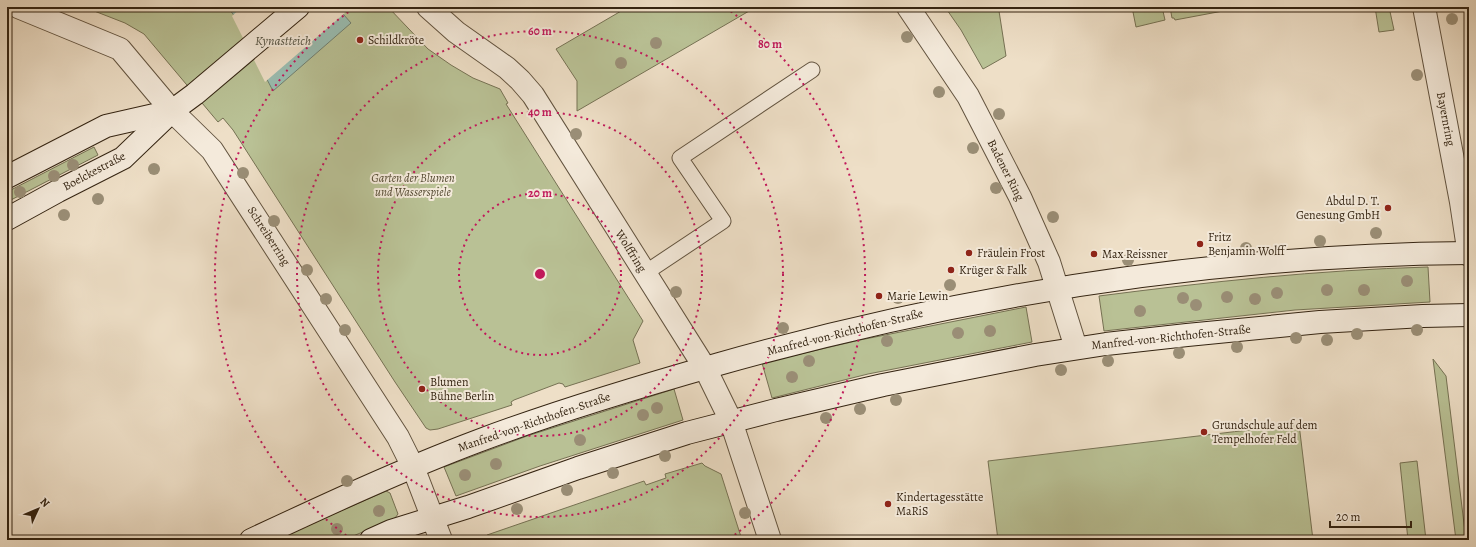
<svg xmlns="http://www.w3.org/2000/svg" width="1476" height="547" font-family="Alegreya,serif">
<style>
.green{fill:#b9c195;stroke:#767254}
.water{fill:#9abdb1;stroke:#718071}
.pier{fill:#eedfc7}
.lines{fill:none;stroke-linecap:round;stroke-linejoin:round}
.lane-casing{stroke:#62533f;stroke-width:17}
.street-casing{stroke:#62533f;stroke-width:24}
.secondary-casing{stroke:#342412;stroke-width:24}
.lane{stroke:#f4eadb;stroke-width:15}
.street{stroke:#f4eadb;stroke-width:22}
.secondary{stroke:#f4eadb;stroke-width:22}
.tree{fill:#9a8e76}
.ring{fill:none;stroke:#c2185b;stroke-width:2;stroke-dasharray:2 4}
.poi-dot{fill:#8f2418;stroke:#f4eadb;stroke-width:1.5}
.labels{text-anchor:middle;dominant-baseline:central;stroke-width:4;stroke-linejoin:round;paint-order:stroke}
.poi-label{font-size:12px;fill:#342412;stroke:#f4eadb;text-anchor:start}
.street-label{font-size:12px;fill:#342412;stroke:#f4eadb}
.park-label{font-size:12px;font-style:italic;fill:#554b33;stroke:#f4eadb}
.water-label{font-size:13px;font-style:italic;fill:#535242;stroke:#f4eadb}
.centre{fill:#c2185b;stroke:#f4eadb;stroke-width:2}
.ring-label{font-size:12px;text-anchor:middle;font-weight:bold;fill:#c2185b;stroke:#f4eadb;stroke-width:4;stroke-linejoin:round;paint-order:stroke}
</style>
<rect width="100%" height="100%" fill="#eedfc7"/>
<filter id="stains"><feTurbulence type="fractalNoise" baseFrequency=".005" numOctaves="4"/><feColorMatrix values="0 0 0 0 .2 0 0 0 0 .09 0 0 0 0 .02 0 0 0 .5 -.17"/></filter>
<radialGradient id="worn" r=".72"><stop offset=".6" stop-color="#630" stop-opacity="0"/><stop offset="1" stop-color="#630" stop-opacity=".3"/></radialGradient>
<g class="green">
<polygon points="84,7 366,7 375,9 388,7 428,49 451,65 473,78 500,89 508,103 506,104 643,321 633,340 640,363 565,387 563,384 559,383 514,400 511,402 512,405 438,429 430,430 426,428 395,382 233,130 223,118 218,122 144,34 125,23"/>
<polygon points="628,7 756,7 577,111 577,81 556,49"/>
<polygon points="945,7 1024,7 999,11 1006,56 983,69 961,30"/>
<polygon points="1132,7 1162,7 1165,20 1136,27"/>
<polygon points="1170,7 1226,7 1222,8 1223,11 1175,20 1174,18 1172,18"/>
<polygon points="1375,7 1389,7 1394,30 1379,32"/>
<polygon points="94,147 98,155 7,202 7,192"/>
<path d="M1428,267L1430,302L1295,310L1104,331L1099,296C1208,282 1318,270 1428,267Z"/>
<polygon points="1026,307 1032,342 868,374 772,398 762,363 860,340"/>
<polygon points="1433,359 1446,376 1466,540 1456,540"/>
<polygon points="674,389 683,420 540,466 456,496 444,467 527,436"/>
<polygon points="1299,424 1313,540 998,540 988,461"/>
<polygon points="1417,461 1426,540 1408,540 1400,463"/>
<polygon points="702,463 705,466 721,474 742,540 483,540 487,535 644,481 646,485 666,478 665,474"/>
<polygon points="386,491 390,493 398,514 395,518 344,540 274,540"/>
</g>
<polygon class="water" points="227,7 337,7 351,23 273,91 233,14"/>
<polygon class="pier" points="242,7 340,7 345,13 265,82 232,16"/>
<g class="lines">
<defs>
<polyline id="lane" points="645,273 723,221 680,158 812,70"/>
<g id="street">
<polyline points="18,7 120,49 172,111 212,150 398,437 413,467 441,540"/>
<polyline points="428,7 456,32 507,68 520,80 533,95 705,368 731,421 770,540"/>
<polyline points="908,7 968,96 1020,197 1049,262 1076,348"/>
<polyline points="1424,7 1461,202 1469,255"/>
</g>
<g id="secondary">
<polyline points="7,177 106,126 172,111"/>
<polyline points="7,219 58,191 123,158 172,111 195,94 298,7"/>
<path d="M251,540C326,505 401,470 478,441C557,411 638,387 719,364C964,295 1214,255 1469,253"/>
<polyline points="371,540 391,531 468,507 578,468 687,433 776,410 883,385 1035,355 1106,344 1187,335 1320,322 1423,316 1469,315"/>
</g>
</defs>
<use href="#lane" class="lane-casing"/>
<use href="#street" class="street-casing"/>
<use href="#secondary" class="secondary-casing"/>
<use href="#lane" class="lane"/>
<use href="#street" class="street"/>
<use href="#secondary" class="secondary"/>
</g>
<g class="tree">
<circle cx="1452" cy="19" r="6"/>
<circle cx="907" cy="37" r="6"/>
<circle cx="656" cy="43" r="6"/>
<circle cx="621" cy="63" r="6"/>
<circle cx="1417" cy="75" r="6"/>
<circle cx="939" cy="92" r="6"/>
<circle cx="999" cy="114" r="6"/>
<circle cx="576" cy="134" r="6"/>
<circle cx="973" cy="148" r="6"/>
<circle cx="73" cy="165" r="6"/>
<circle cx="154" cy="169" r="6"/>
<circle cx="243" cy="173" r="6"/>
<circle cx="54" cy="176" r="6"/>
<circle cx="996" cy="188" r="6"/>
<circle cx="20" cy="192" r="6"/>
<circle cx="98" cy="199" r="6"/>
<circle cx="64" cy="215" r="6"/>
<circle cx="1053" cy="217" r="6"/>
<circle cx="274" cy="221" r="6"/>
<circle cx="1376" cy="233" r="6"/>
<circle cx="1320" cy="241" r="6"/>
<circle cx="1246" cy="248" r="6"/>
<circle cx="1128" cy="260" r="6"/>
<circle cx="307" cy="270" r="6"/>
<circle cx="1407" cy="281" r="6"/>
<circle cx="950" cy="285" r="6"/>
<circle cx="1327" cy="290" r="6"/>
<circle cx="1364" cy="290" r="6"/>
<circle cx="676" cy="292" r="6"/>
<circle cx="1277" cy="293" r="6"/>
<circle cx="1227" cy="297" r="6"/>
<circle cx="898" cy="298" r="6"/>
<circle cx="1183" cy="298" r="6"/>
<circle cx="326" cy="299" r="6"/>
<circle cx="1255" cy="299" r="6"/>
<circle cx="1196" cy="305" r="6"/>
<circle cx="1140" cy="311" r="6"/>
<circle cx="783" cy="328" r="6"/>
<circle cx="345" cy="330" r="6"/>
<circle cx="1417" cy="330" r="6"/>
<circle cx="990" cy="331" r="6"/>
<circle cx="958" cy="333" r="6"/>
<circle cx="1357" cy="334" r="6"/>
<circle cx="1296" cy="338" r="6"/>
<circle cx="1327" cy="340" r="6"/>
<circle cx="887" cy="341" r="6"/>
<circle cx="1237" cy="347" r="6"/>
<circle cx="1179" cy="353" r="6"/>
<circle cx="809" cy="361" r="6"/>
<circle cx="1108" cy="361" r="6"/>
<circle cx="1061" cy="370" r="6"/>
<circle cx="792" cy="377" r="6"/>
<circle cx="896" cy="400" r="6"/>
<circle cx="657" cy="408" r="6"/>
<circle cx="860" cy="409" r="6"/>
<circle cx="643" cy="415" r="6"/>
<circle cx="826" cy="418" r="6"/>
<circle cx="580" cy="440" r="6"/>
<circle cx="665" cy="456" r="6"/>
<circle cx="496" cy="464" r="6"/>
<circle cx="613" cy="473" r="6"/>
<circle cx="465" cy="475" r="6"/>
<circle cx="347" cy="481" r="6"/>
<circle cx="567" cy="490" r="6"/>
<circle cx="517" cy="509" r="6"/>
<circle cx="379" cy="511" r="6"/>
<circle cx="745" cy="513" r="6"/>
<circle cx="337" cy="529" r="6"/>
</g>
<g class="ring">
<circle cx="540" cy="274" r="81"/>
<circle cx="540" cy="274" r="162"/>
<circle cx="540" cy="274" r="243"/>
<path d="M351 539A325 325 0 0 1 354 8M726 8A325 325 0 0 1 729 539"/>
</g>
<g class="poi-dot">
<circle cx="360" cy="40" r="4"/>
<circle cx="1388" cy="208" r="4"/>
<circle cx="1200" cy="244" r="4"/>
<circle cx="969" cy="253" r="4"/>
<circle cx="1094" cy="254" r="4"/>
<circle cx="951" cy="270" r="4"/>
<circle cx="879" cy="296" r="4"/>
<circle cx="422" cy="389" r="4"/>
<circle cx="1204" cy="432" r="4"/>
<circle cx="888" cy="504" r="4"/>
</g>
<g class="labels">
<g class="poi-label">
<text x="368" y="40">Schildkröte</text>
<text x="1380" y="201" text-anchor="end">Abdul D. T.<tspan x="1380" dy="14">Genesung GmbH</tspan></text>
<text x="1208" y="237">Fritz<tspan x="1208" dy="14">Benjamin Wolff</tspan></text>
<text x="977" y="253">Fräulein Frost</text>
<text x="1102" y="254">Max Reissner</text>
<text x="959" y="270">Krüger &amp; Falk</text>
<text x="887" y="296">Marie Lewin</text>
<text x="430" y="382">Blumen<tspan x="430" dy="14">Bühne Berlin</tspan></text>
<text x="1212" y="425">Grundschule auf dem<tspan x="1212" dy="14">Tempelhofer Feld</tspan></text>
<text x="896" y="497">Kindertagesstätte<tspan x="896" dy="14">MaRiS</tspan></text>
</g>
<g class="street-label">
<text transform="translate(1446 119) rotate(79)">Bayernring</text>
<text transform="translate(1006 170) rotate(63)">Badener Ring</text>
<text transform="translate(94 171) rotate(-28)">Boelckestraße</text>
<text transform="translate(269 236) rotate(57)">Schreiberring</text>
<text transform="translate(631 251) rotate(58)">Wolffring</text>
<text transform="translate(845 332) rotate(-14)">Manfred-von-Richthofen-Straße</text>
<text transform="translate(1171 337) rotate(-6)">Manfred-von-Richthofen-Straße</text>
<text transform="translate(534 422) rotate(-19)">Manfred-von-Richthofen-Straße</text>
</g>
<g class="park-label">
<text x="413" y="178">Garten der Blumen<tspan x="413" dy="14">und Wasserspiele</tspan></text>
</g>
<g class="water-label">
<text x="283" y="40">Kynastteich</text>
</g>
</g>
<circle cx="540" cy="274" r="6" class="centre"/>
<g class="ring-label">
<text x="540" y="35">60 m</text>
<text x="770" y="48">80 m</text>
<text x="540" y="116">40 m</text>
<text x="540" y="197">20 m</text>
</g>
<rect width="1476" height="547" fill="none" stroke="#eedfc7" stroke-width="24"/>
<rect x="8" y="8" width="1460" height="531" fill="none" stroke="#342412" stroke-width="2"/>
<rect x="12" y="12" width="1452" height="523" fill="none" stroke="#342412"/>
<g transform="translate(38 509) rotate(46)" stroke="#f4eadb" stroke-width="3" paint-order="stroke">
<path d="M0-3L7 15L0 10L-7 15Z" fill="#342412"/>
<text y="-6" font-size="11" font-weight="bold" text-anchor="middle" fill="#342412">N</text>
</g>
<path d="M1330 521v6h81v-6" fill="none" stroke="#342412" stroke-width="2"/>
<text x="1336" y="521" font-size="12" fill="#342412" stroke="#f4eadb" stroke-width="3" paint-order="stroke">20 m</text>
<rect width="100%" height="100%" filter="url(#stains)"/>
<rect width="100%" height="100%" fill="url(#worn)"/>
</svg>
